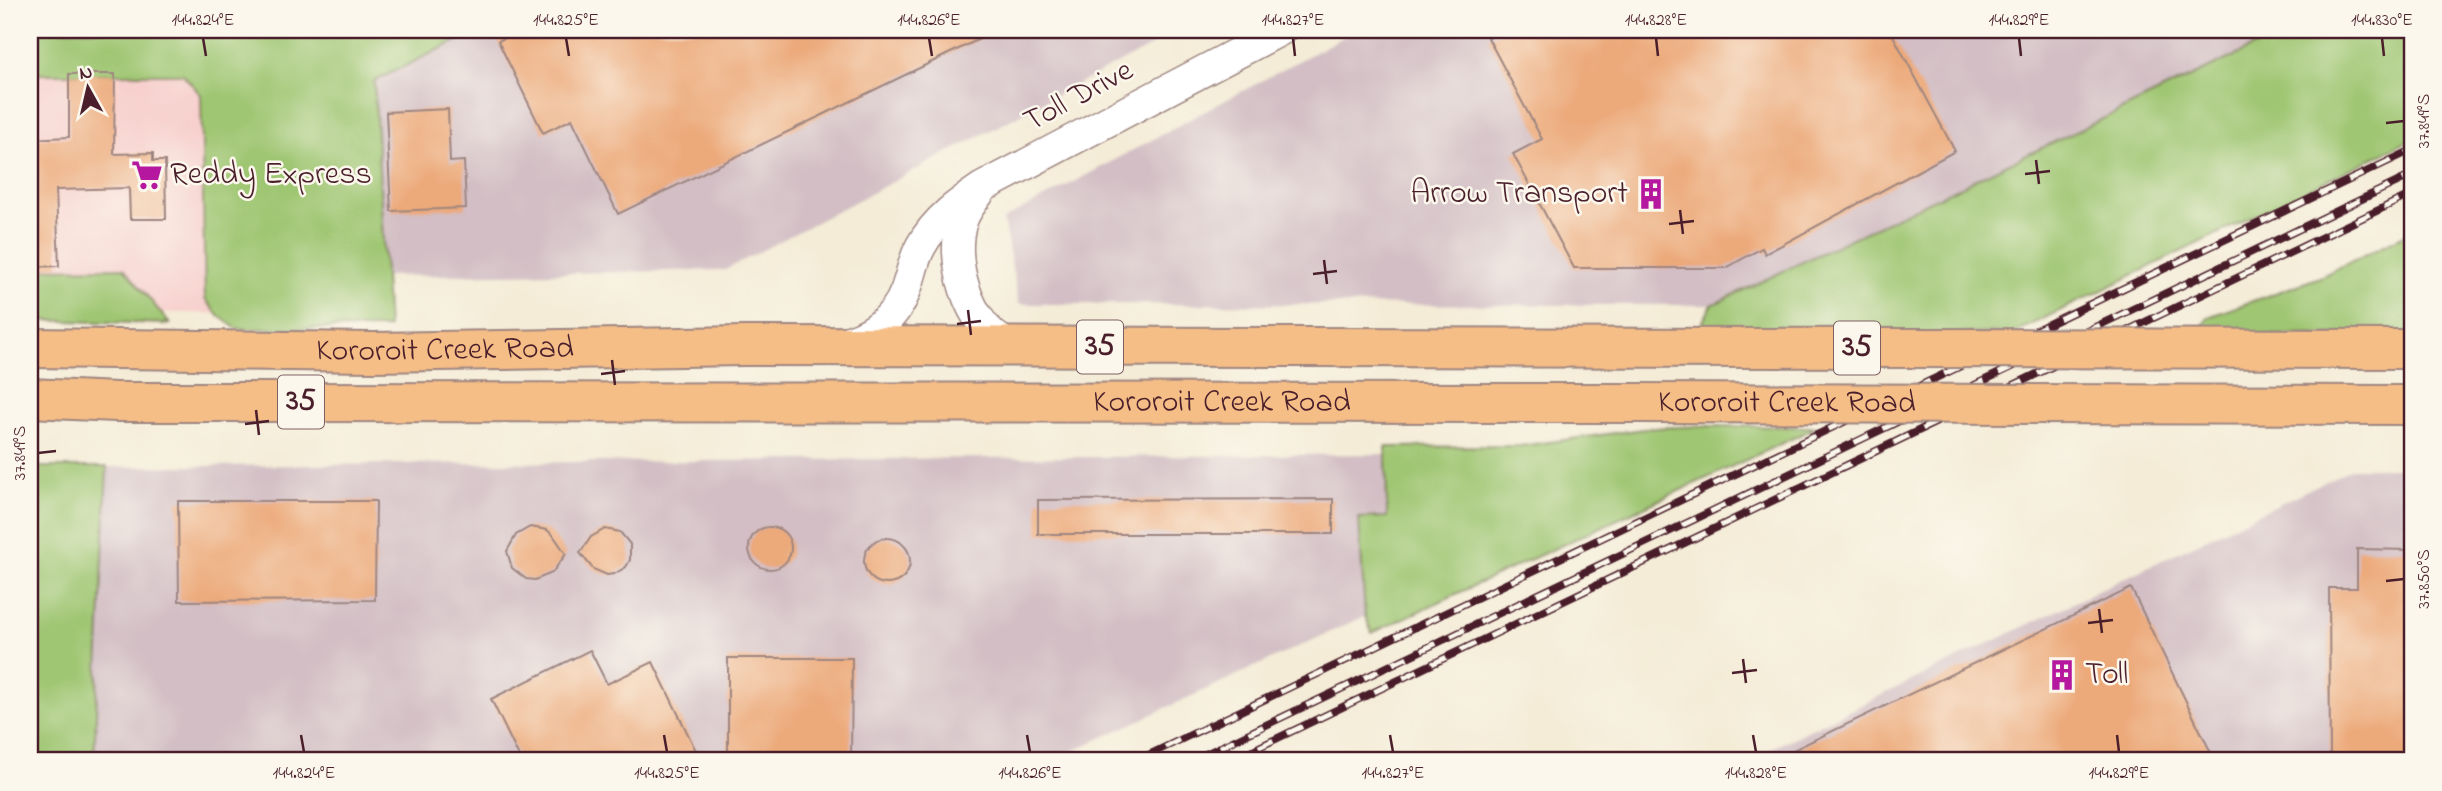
<svg xmlns="http://www.w3.org/2000/svg" width="2442" height="791" font-family="'Indie Flower',sans-serif">
<style>
.built{fill:#f7d0ce}
.industrial{fill:#d2bec4}
.green{fill:#9fc672;stroke:#74724e;stroke-width:2}
.building{fill:#eca979}
.lines{fill:none;stroke-linecap:round;stroke-linejoin:round}
.street-casing{stroke:#9f8681;stroke-width:33}
.primary-casing{stroke:#9f8681;stroke-width:42}
.street{stroke:#fff;stroke-width:30}
.primary{stroke:#f6be87;stroke-width:38}
.rail-casing{stroke:#4a1f2b;stroke-width:8}
.rail{stroke:#fbf7ec;stroke-width:5;stroke-dasharray:16;stroke-linecap:butt}
.primary-bridge-casing{stroke:#9f8681;stroke-width:42;stroke-linecap:butt}
.primary-bridge{stroke:#f6be87;stroke-width:38}
.ticks{fill:none;stroke:#4a1f2b;stroke-width:2.5}
.labels{text-anchor:middle;dominant-baseline:central;stroke-width:5;stroke-linejoin:round;paint-order:stroke}
.shield{fill:#fbf7ec;stroke:#7f6065;stroke-width:2}
.shield-label{font-size:30px;font-weight:bold;fill:#4a1f2b}
.street-label{font-size:32px;fill:#4a1f2b;stroke:#fbf7ec}
.poi-label{font-size:32px;fill:#4a1f2b;stroke:#fbf7ec;text-anchor:start}
.neatline{fill:none;stroke:#4a1f2b;stroke-width:2.5}
.ticks-label{font-size:18px;text-anchor:middle;fill:#4a1f2b}
</style>
<rect width="100%" height="100%" fill="#fbf7ec"/>
<filter id="ink" filterUnits="userSpaceOnUse"><feTurbulence type="fractalNoise" baseFrequency=".0143" numOctaves="2"/><feDisplacementMap in="SourceGraphic" scale="14" xChannelSelector="R" yChannelSelector="G"/><feConvolveMatrix kernelMatrix="1 2 1 2 8 2 1 2 1" color-interpolation-filters="sRGB"/></filter>
<filter id="wash" filterUnits="userSpaceOnUse"><feTurbulence type="fractalNoise" baseFrequency=".00686" numOctaves="4" result="noise"/><feDisplacementMap in="SourceGraphic" scale="28" xChannelSelector="R" yChannelSelector="G"/><feGaussianBlur stdDeviation="1.57" result="paint"/><feColorMatrix in="noise" values="0 0 0 0 0 0 0 0 0 0 0 0 0 0 0 0 0 1.4 0 .05"/><feComposite in="paint" operator="in"/></filter>
<g filter="url(#wash)">
<rect width="100%" height="100%" fill="#f4ecd7"/>
<polygon class="built" points="189,63 215,88 234,314 30,310 30,65"/>
<g class="industrial">
<polygon points="479,30 1181,30 725,270 385,276 374,81"/>
<polygon points="1356,30 2298,30 1712,305 1019,304 1003,220"/>
<polygon points="1386,454 1387,517 1359,518 1365,616 1051,761 94,761 107,467"/>
<polygon points="2353,468 2412,468 2412,761 1745,761"/>
</g>
<g class="green">
<polygon points="30,30 479,30 374,81 388,328 237,329 219,316 205,299 201,95 183,74 30,74"/>
<polygon points="2289,30 2412,30 2412,139 2014,333 1694,337 1712,305"/>
<polygon points="2412,231 2412,335 2198,335 2208,317 2320,277"/>
<polygon points="124,268 170,324 30,320 30,269"/>
<polygon points="1707,426 1817,427 1372,633 1365,616 1359,518 1387,517 1386,447 1520,446 1651,428"/>
<polygon points="30,467 107,467 94,761 30,761"/>
</g>
<g id="blocks">
<g class="building">
<polygon points="522,30 998,30 618,214 572,119 543,133 498,41"/>
<polygon points="1504,30 1890,30 1955,151 1765,254 1762,248 1726,268 1574,268 1513,154 1542,139 1488,38"/>
<polygon points="69,74 115,74 114,154 153,153 153,161 165,161 166,219 130,219 129,188 56,190 59,266 30,267 30,139 69,137"/>
<polygon points="448,109 450,162 464,161 466,208 391,211 386,112"/>
<polygon points="1333,499 1333,534 1038,534 1038,500"/>
<polygon points="178,501 376,501 375,600 179,601"/>
<polygon points="530,527 547,530 553,535 566,554 552,573 535,580 526,579 512,568 507,551 516,535"/>
<circle cx="770" cy="548" r="21"/>
<polygon points="605,529 620,532 630,544 630,560 626,567 614,574 607,575 593,569 580,553 591,537"/>
<circle cx="887" cy="561" r="23"/>
<polygon points="2357,549 2412,550 2412,761 2330,761 2329,588 2357,588"/>
<polygon points="2131,588 2215,761 1770,761"/>
<polygon points="590,650 607,684 653,662 701,761 521,761 491,699"/>
<polygon points="728,658 852,658 851,761 728,761"/>
</g>
</g>
</g>
<g filter="url(#ink)">
<use href="#blocks" fill-opacity="0" stroke="#9f8681" stroke-width="2"/>
<g class="lines">
<defs>
<g id="street">
<path d="M979,193C972,202 965,211 962,221C949,258 968,326 1006,343C1010,345 1018,345 1023,345"/>
<path d="M840,343C868,338 895,319 905,292C911,277 913,260 921,246C936,219 958,204 983,187L1281,30"/>
</g>
<g id="primary">
<path id="s1" d="M30,348L374,352L744,346L1301,347"/>
<path id="s2" d="M30,398L116,402L1635,403"/>
</g>
</defs>
<use href="#street" class="street-casing"/>
<use href="#primary" class="primary-casing"/>
<use href="#street" class="street"/>
<use href="#primary" class="primary"/>
<defs>
<g id="rail">
<polyline points="1136,761 2412,150"/>
<polyline points="1191,761 2412,175"/>
<polyline points="1230,761 2412,194"/>
</g>
</defs>
<use href="#rail" class="rail-casing"/>
<use href="#rail" class="rail"/>
<defs>
<g id="primary-bridge">
<polyline points="1301,347 2412,349"/>
<path id="s3" d="M1635,403L2412,405"/>
</g>
</defs>
<use href="#primary-bridge" class="primary-bridge-casing"/>
<use href="#primary-bridge" class="primary-bridge"/>
</g>
</g>
<path class="ticks" d="M203,38L206,56M566,38L569,56M929,38L932,56M1293,38L1295,56M1656,38L1658,56M2019,38L2021,56M2382,38L2384,56M2386,123L2404,121M2036,160L2039,184M2025,174L2050,171M1680,210L1683,234M1669,224L1694,221M1324,260L1327,284M1313,274L1337,271M968,310L971,335M957,324L981,321M612,360L615,385M601,374L625,371M256,410L259,435M245,424L269,421M38,453L56,451M2386,581L2404,579M2099,609L2102,633M2088,623L2113,620M1743,659L1746,683M1732,673L1757,670M301,735L304,752M664,735L667,752M1027,735L1030,752M1390,735L1393,752M1753,735L1756,752M2117,735L2119,752"/>
<defs>
<symbol id="supermarket-bare" viewBox="-9 -9 18 18"><path d="M-6-5.5h2.5l.6 2H6L4.5 2H-2.5L-4.4-4H-6ZM-1.5 3.2a1.3 1.3 0 1 0 .1 0ZM3 3.2a1.3 1.3 0 1 0 .1 0Z" fill="#b5179e" stroke="#fbf7ec" stroke-width="2.5" paint-order="stroke"/></symbol>
<symbol id="building-bare" viewBox="-9 -9 18 18"><path d="M-4-6H4V6H1V3H-1V6H-4ZM-2.5-4.3h1.7v1.8h-1.7ZM.8-4.3h1.7v1.8H.8ZM-2.5-1h1.7V.8h-1.7ZM.8-1h1.7V.8H.8Z" fill="#b5179e" stroke="#fbf7ec" stroke-width="2.5" paint-order="stroke"/></symbol>
</defs>
<g fill-rule="evenodd">
<use href="#supermarket-bare" x="125" y="153" width="44" height="44"/>
<use href="#building-bare" x="1629" y="172" width="44" height="44"/>
<use href="#building-bare" x="2040" y="653" width="44" height="44"/>
</g>
<g class="labels">
<g class="shield">
<rect x="1077" y="320.5" width="46" height="53" rx="5"/>
<rect x="1834" y="321.5" width="46" height="53" rx="5"/>
<rect x="278" y="375.5" width="46" height="53" rx="5"/>
</g>
<g class="shield-label">
<text x="1100" y="347">35</text>
<text x="1857" y="348">35</text>
<text x="301" y="402">35</text>
</g>
<g class="street-label">
<text transform="translate(1079 97) rotate(-28)">Toll Drive</text>
<text stroke="none"><textPath href="#s1" startOffset="415">Kororoit Creek Road</textPath></text>
<text stroke="none"><textPath href="#s2" startOffset="1192">Kororoit Creek Road</textPath></text>
<text stroke="none"><textPath href="#s3" startOffset="152">Kororoit Creek Road</textPath></text>
</g>
<g class="poi-label">
<text x="170" y="175">Reddy Express</text>
<text x="1628" y="194" text-anchor="end">Arrow Transport</text>
<text x="2085" y="675">Toll</text>
</g>
</g>
<rect width="2442" height="791" fill="none" stroke="#fbf7ec" stroke-width="77"/>
<g transform="translate(88 88) rotate(352)" stroke="#fbf7ec" stroke-width="5" paint-order="stroke">
<path d="M0-5L12 26L0 18L-12 26Z" fill="#4a1f2b"/>
<text y="-10" font-size="19" font-weight="bold" text-anchor="middle" fill="#4a1f2b">N</text>
</g>
<rect x="38" y="38" width="2366" height="714" class="neatline"/>
<g class="ticks-label">
<text x="203" y="25">144.824°E</text>
<text x="566" y="25">144.825°E</text>
<text x="929" y="25">144.826°E</text>
<text x="1293" y="25">144.827°E</text>
<text x="1656" y="25">144.828°E</text>
<text x="2019" y="25">144.829°E</text>
<text x="2382" y="25">144.830°E</text>
<text transform="translate(2423 121) rotate(-90)" y="6">37.849°S</text>
<text transform="translate(19 453) rotate(-90)" y="6">37.849°S</text>
<text transform="translate(2423 579) rotate(-90)" y="6">37.850°S</text>
<text x="304" y="778">144.824°E</text>
<text x="667" y="778">144.825°E</text>
<text x="1030" y="778">144.826°E</text>
<text x="1393" y="778">144.827°E</text>
<text x="1756" y="778">144.828°E</text>
<text x="2119" y="778">144.829°E</text>
</g>
</svg>
